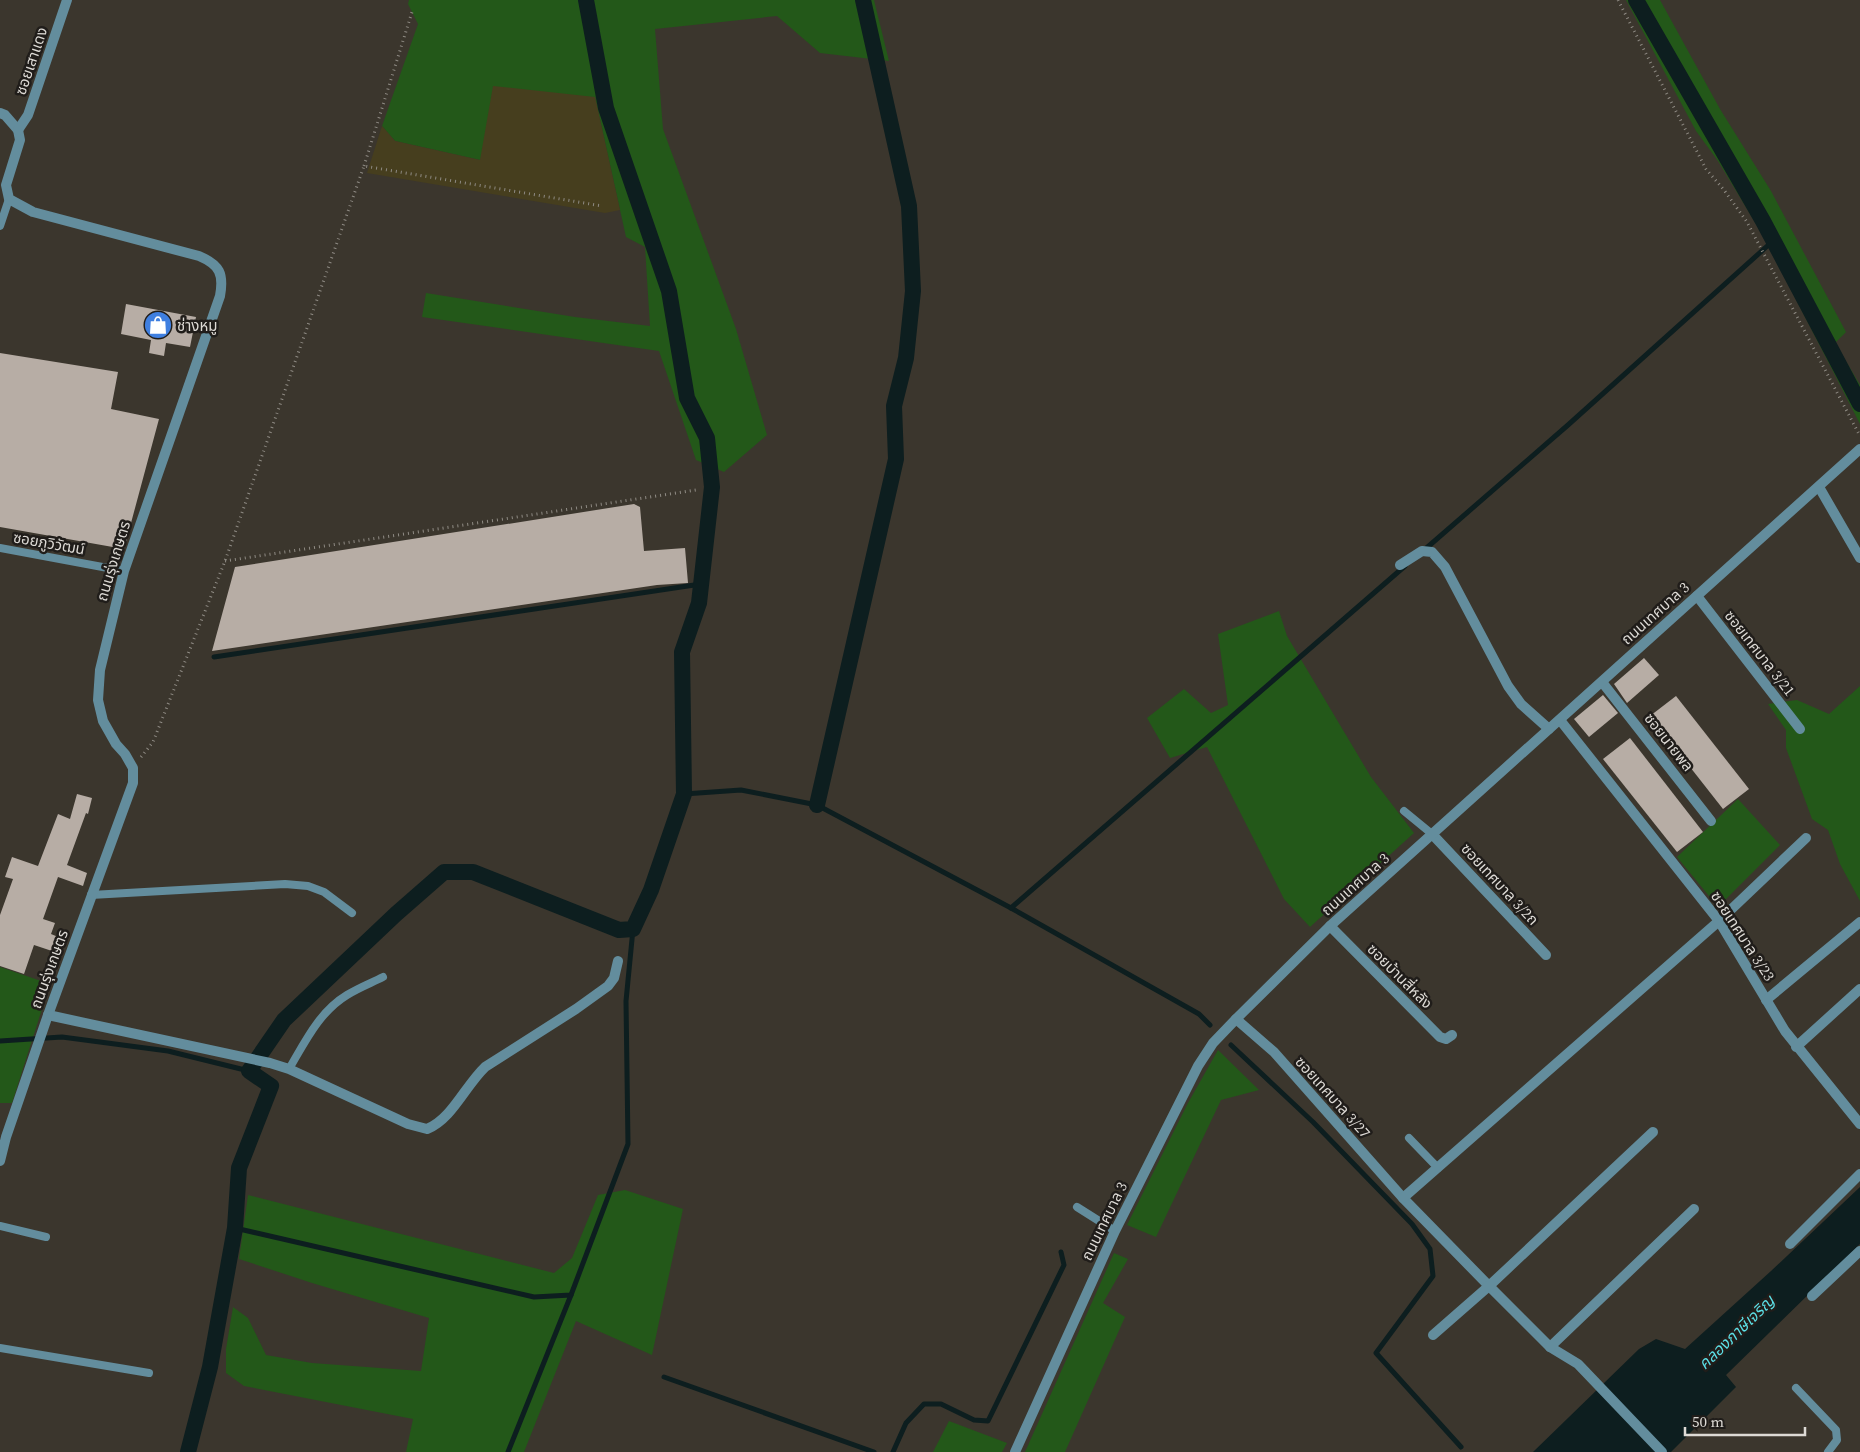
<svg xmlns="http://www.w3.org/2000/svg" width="1860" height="1452" font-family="'Source Serif 4','Noto Sans Thai',serif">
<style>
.green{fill:#235819}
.sand{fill:#463e1e}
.water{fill:#0d1e1f}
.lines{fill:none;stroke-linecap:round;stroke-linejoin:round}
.stream{stroke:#0d1e1f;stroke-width:5}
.canal{stroke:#0d1e1f;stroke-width:16}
.building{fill:#b7ada5}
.path{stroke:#8f8b84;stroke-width:3;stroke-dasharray:1 4;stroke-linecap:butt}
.service{stroke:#638d9d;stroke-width:8}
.minor{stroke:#638d9d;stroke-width:10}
.labels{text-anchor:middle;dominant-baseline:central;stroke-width:5;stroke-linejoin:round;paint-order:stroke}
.street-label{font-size:15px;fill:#dddad5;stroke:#201d1a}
.poi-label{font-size:15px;fill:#dddad5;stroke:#201d1a;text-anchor:start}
.water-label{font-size:16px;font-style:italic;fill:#5bdfe6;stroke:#201d1a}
</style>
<rect width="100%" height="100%" fill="#3b362d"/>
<g class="green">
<polygon points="409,0 874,0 889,61 820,53 777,16 655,29 663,129 736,329 767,435 724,472 696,460 659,351 422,317 426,293 575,317 650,326 645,247 626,237 595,97 480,160 395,141 382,126 418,24 408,4"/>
<polygon points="1626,0 1660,0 1720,109 1771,191 1846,332 1835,343 1860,385 1860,424 1764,237 1718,161 1696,131"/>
<polygon points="1279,611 1287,636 1371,777 1414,833 1310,927 1284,899 1207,747 1170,758 1147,718 1184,689 1211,713 1228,705 1218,634"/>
<polygon points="1860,686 1860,901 1840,864 1828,830 1812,819 1786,748 1786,730 1768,704 1797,700 1829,714"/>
<polygon points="1738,799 1780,845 1718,907 1677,857"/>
<polygon points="0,967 50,984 12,1103 0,1103"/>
<polygon points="1218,1050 1259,1090 1221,1100 1156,1237 1127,1225 1188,1103"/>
<polygon points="625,1190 683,1209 652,1355 576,1321 524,1452 406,1452 413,1419 244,1386 226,1373 226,1349 233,1307 248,1318 266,1355 312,1363 421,1371 429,1318 312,1283 239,1259 248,1195 554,1273 572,1258 598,1195"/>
<polygon points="1114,1253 1128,1259 1103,1303 1125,1317 1065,1452 1025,1452"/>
<polygon points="949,1421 1007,1443 1002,1452 933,1452"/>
</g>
<polygon class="sand" points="493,86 595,97 620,210 605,213 367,173 382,126 395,141 480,160"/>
<polygon class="water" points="1860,1187 1860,1244 1726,1375 1736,1387 1671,1452 1533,1452 1639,1349 1656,1339 1685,1349 1771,1271"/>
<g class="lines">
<g class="stream">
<polyline points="1423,551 1568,425 1774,240"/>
<polyline points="214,657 701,584"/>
<polyline points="684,794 741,790 817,805 1011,908 1199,1014 1210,1025"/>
<polyline points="1011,908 1405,566"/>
<polyline points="0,1041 62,1037 168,1051 249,1071"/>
<polyline points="1231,1045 1313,1122 1412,1224 1430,1249 1433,1276 1376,1353 1461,1447"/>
<polyline points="235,1228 534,1297 571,1295 628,1144 626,1001 633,929"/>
<polyline points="664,1377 874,1452"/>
<polyline points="508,1452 571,1295"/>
<polyline points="893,1452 906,1423 924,1404 941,1404 974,1420 988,1421 1064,1265 1061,1252"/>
</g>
<g class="canal">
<polyline points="1636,0 1763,221 1860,404"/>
<polyline points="817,805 896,459 894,406 906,358 913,291 909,206 863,0"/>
<polyline points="188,1452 210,1367 235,1228 239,1168 271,1086 249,1071 284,1020 396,914 444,872 473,872 619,930 633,929 651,890 684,794 682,652 699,603 712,487 707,438 687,398 669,291 606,108 586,0"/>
</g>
</g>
<g class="building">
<polygon points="126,304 196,317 190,347 166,343 164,356 149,353 151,340 121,334"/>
<polygon points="0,353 118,372 111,409 159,419 124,549 0,527"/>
<polygon points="634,504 640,507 644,551 685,548 688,583 657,585 212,651 235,567"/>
<polygon points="1644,658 1659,675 1627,703 1614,684"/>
<polygon points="1603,695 1618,713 1589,737 1574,719"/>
<polygon points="1676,696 1749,789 1723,809 1650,716"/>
<polygon points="1630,738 1703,832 1677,852 1603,759"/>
<polygon points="77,794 92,798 88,814 86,813 67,865 87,873 83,886 58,877 43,919 55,923 51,934 63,939 58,953 34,945 24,974 0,966 0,915 13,879 5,877 12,857 38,866 58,814 70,819"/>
</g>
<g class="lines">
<g class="path">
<polyline points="1618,0 1706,169 1724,190 1747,222 1860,436"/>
<polyline points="364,166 412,12"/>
<polyline points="225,561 696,490"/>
<polyline points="141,757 153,742 225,561 364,166 602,206"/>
</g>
<g class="service">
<polyline points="0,226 9,199"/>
<polyline points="0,548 124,571"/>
<polyline points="1404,811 1432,834"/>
<polyline points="91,895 285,884 308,886 324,892 352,913"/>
<path d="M289,1069C305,1042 319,1012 347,995C358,988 371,983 383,977"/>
<polyline points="1409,1138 1438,1168"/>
<polyline points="1077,1207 1115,1231"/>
<polyline points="0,1226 46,1237"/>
<polyline points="0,1348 149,1373"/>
<polyline points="1796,1388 1836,1430 1837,1440 1828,1452"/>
</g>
<g class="minor">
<path d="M0,113L5,115L18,130L20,140L6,185L9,199L33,212L199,256C220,265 224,274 220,296L124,571L100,670L98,700L103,721L116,744L125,754L133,768V783L48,1015L6,1137L0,1161"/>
<polyline points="18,130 28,115 67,0"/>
<polyline points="1819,487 1860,558"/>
<polyline points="1400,565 1422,551 1432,552 1445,567 1508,686 1521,704 1549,729"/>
<polyline points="1697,596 1800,729"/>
<polyline points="1602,682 1711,821"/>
<polyline points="1560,720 1719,921 1785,1031 1860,1124"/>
<polyline points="1432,834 1546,955"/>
<polyline points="1330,926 1440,1037 1446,1039 1452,1035"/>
<polyline points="1766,1000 1860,922"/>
<path d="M48,1015L270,1063L289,1069L408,1124L427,1129C452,1119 465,1086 485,1067L576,1009L608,986L614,978L618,961"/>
<polyline points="1236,1019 1274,1052 1403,1198 1489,1286 1550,1347 1578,1364 1662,1452"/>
<polyline points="1796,1047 1860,989"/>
<polyline points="1403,1198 1719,921 1806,838"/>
<polyline points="1790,1244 1860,1174"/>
<polyline points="1812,1296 1860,1251"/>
<polyline points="1433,1335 1489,1286 1653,1132"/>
<polyline points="1550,1347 1694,1209"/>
<polyline points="1015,1452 1115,1231 1198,1066 1213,1043 1236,1019 1330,926 1860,449"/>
</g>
</g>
<defs>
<symbol id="shop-disc" viewBox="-11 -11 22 22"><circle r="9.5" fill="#3f7fe0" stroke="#201d1a"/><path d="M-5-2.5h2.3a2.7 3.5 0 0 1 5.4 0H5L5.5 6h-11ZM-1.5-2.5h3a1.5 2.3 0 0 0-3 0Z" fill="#fff"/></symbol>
</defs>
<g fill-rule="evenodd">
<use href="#shop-disc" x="142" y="309" width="32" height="32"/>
</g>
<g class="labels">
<g class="street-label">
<text transform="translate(31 61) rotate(-71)">ซอยเสาแดง</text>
<text transform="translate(49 543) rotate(10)">ซอยภูวิวัฒน์</text>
<text transform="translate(113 561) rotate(-73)">ถนนรุ่งเกษตร</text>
<text transform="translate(1655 613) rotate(-42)">ถนนเทศบาล 3</text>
<text transform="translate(1760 653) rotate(52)">ซอยเทศบาล 3/21</text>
<text transform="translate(1669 742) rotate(52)">ซอยนายพล</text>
<text transform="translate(1355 884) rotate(-42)">ถนนเทศบาล 3</text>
<text transform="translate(1500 884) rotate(47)">ซอยเทศบาล 3/2ถ</text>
<text transform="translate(1743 936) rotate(57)">ซอยเทศบาล 3/23</text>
<text transform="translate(49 969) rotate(-70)">ถนนรุ่งเกษตร</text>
<text transform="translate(1400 976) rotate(45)">ซอยบ้านสี่หลัง</text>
<text transform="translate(1333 1097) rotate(48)">ซอยเทศบาล 3/27</text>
<text transform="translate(1104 1221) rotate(-64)">ถนนเทศบาล 3</text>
</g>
<g class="poi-label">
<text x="177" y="325">ช่างหมู</text>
</g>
<g class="water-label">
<text transform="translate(1736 1332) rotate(-44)">คลองภาษีเจริญ</text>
</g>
</g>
<path d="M1685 1427v8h120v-8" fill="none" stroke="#dddad5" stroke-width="2.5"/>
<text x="1692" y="1427" font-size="15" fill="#dddad5" stroke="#201d1a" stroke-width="4" paint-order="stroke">50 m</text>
</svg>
